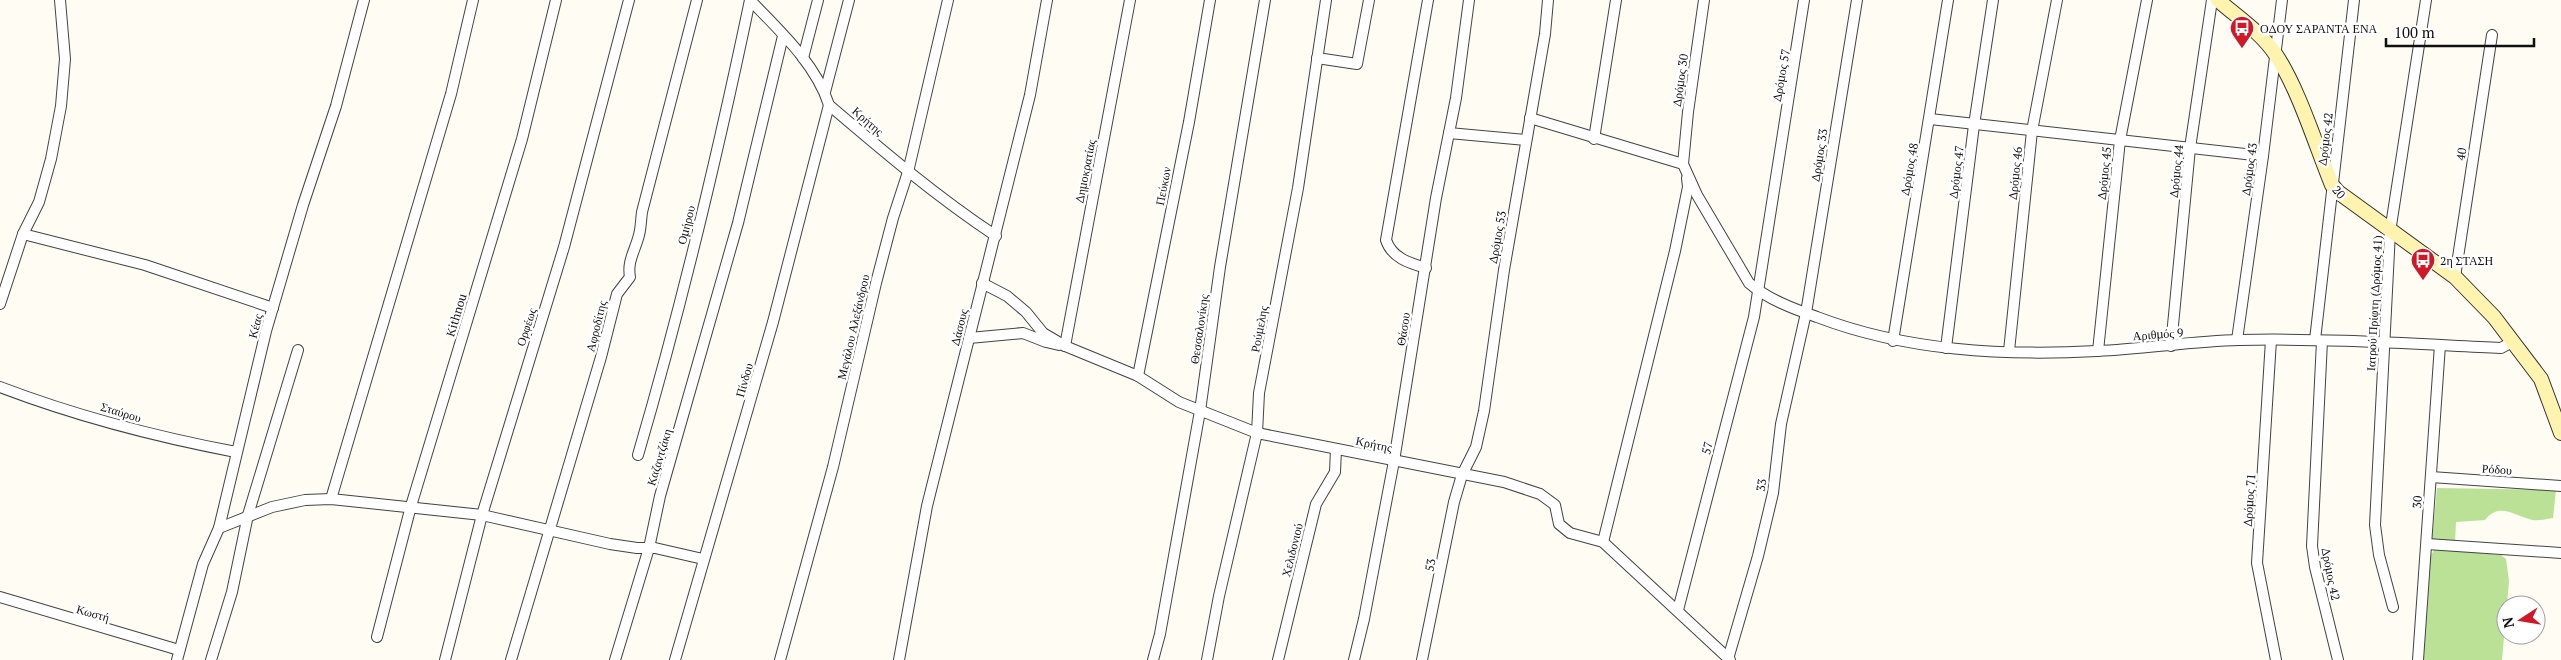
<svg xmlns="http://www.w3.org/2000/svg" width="2561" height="660" font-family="'PT Serif',serif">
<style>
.forest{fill:#bae196}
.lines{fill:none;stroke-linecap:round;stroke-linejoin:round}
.street-casing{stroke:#434343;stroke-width:12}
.secondary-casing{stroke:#323232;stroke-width:16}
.street{stroke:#fff;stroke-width:10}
.secondary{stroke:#fff4af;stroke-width:14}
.labels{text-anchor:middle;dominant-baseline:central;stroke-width:5;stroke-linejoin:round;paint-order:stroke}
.poi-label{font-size:12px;fill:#101010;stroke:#fff;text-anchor:start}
.street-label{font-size:12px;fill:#101010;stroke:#fff}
</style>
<rect width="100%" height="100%" fill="#fffcf4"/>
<g class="forest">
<path d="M2437,488L2556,490L2553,518C2546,519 2536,522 2529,519C2511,514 2499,503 2485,520L2456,522L2455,543L2432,541Z"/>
<polygon points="2440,549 2501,555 2506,559 2509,581 2502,660 2423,660 2430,557 2434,550"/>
</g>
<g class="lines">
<defs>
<g id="street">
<path d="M750,0C779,30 816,64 829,105C883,151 937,197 996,236"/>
<path d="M1704,0L1688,112L1683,164L1697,195L1749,283C1767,299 1794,309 1817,317C1906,351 2003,356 2097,351C2145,349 2192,341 2239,340C2326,338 2414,344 2501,348L2514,341"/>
<polyline points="803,58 818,0"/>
<polyline points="1317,58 1357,64 1369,0"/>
<polyline points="825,92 849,0"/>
<polyline points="1530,118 1683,164"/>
<polyline points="1930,119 2263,156"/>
<polyline points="1449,133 1526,140"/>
<polyline points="1594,139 1616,0"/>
<polyline points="23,234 145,265 273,308"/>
<path d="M1426,268C1409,263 1392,258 1386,240L1428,0"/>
<polyline points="2455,277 2492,35"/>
<polyline points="982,283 1007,296 1026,312 1043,333 1065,346 1138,376 1179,402 1257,433 1504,482 1540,494 1555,505 1559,524 1570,533 1603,542 1730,660"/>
<polyline points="0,304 23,234 39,202 51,159 61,106 65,59 60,0"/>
<polyline points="969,338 1023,333 1046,342 1059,345"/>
<polyline points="2237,340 2263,156 2282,0"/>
<polyline points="2271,340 2257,563 2276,660"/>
<polyline points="2315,340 2354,0"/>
<polyline points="1893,341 1948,0"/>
<polyline points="2322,341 2312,546 2315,567 2338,660"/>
<polyline points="1065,346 1130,0"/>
<polyline points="2171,346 2190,148 2212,0"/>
<polyline points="1946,348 1974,125 1993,0"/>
<polyline points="2009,351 2032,131 2057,0"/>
<polyline points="2098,351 2120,140 2147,0"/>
<polyline points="1138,376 1189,122 1210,0"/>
<path d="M0,387C76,416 157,437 236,452"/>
<path d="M638,455C682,305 718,153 750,0"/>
<polyline points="2431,477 2561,486"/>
<polyline points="331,499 451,94 473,0"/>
<polyline points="219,528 272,507 305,500 331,499 482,515 610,544 637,548 655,548 703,559"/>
<polyline points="1603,542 1675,251 1688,187 1687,178"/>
<polyline points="2427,544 2561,553"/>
<polyline points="0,597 179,650"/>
<polyline points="2393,607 2379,555 2375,525 2390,232 2426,0"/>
<polyline points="1678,610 1754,317 1804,0"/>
<polyline points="377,637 411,506 522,139 556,0"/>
<polyline points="1728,659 1758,556 1773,493 1781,424 1806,313 1857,0"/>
<polyline points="177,660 203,564 219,528 266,331 303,205 336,106 364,0"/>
<polyline points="211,660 232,592 248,515 298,350"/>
<polyline points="445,660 482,515 564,247 629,0"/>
<path d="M511,660L601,357L617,294L630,277C627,261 635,251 639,235C641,228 641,219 642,212L697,0"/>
<polyline points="615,660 649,548 660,496 738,223 783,36"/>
<polyline points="675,660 773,322 829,105"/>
<polyline points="780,660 833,467 876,283 893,218 908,172 948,0"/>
<polyline points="899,660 927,506 1030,95 1047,0"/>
<polyline points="1153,660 1160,634 1200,411 1220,267 1265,0"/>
<polyline points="1207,660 1219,596 1257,433 1259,393 1298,188 1326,0"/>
<polyline points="1278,660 1316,504 1335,472 1336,449"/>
<polyline points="1354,660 1364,619 1394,461 1436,198 1456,98 1469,0"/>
<polyline points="1422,660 1454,502 1462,475 1476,447 1484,411 1504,270 1545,34 1548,0"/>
<polyline points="2418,660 2440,345"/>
</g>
<path id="secondary" d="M2218,0C2237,17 2262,33 2276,55C2299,90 2316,146 2332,185L2338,192L2455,277L2494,317L2541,379L2561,433"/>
</defs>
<use href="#street" class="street-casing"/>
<use href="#secondary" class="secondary-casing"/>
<use href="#street" class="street"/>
<use href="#secondary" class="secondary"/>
</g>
<defs>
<symbol id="bus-pin" viewBox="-11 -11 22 30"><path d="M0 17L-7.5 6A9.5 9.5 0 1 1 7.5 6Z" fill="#d01927" stroke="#fff"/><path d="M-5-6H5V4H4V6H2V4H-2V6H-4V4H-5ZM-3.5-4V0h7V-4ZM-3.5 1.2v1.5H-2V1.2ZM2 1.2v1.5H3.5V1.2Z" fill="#fff"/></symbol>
</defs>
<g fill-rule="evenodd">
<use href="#bus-pin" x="2228" y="14" width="28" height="38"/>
<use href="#bus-pin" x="2409" y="246" width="28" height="38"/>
</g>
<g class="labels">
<g class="poi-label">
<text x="2260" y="28">ΟΔΟΥ ΣΑΡΑΝΤΑ ΕΝΑ</text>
<text x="2440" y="260">2η ΣΤΑΣΗ</text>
</g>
<g class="street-label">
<text transform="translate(1781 75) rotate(-80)">Δρόμος 57</text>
<text transform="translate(1680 80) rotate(-82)">Δρόμος 30</text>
<text transform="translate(868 121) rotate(41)">Κρήτης</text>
<text transform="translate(2325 139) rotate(-83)">Δρόμος 42</text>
<text transform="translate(2461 154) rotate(-81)">40</text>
<text transform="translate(1819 155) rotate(-81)">Δρόμος 33</text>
<text transform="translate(1909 169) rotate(-80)">Δρόμος 48</text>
<text transform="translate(2249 169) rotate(-82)">Δρόμος 43</text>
<text transform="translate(1085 171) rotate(-79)">Δημοκρατίας</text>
<text transform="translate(2176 171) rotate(-84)">Δρόμος 44</text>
<text transform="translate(1956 172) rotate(-83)">Δρόμος 47</text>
<text transform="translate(2015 173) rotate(-84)">Δρόμος 46</text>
<text transform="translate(2104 173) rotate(-84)">Δρόμος 45</text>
<text transform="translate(1163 186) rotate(-79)">Πεύκων</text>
<text transform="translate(2339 192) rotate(49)">20</text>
<text transform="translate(686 225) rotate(-76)">Ομήρου</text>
<text transform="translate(1497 237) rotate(-80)">Δρόμος 53</text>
<text transform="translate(2374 303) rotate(-87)">Ιατρού Πρίφτη (Δρόμος 41)</text>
<text transform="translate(456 315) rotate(-73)">Κithnou</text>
<text transform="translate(255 326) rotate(-75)">Κέας</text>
<text transform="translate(596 326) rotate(-76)">Αφροδίτης</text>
<text transform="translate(526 327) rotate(-72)">Ορφέως</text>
<text transform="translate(853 327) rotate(-77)">Μεγάλου Αλεξάνδρου</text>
<text transform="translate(959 327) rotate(-76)">Δάσους</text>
<text transform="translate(1199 329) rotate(-82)">Θεσσαλονίκης</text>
<text transform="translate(1259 329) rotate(-79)">Ρούμελης</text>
<text transform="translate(1403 329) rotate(-81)">Θάσου</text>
<text transform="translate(2158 334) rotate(-4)">Αριθμός 9</text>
<text transform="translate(744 380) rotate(-74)">Πίνδου</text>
<text transform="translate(121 412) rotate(17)">Σταύρου</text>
<text transform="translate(1374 444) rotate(12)">Κρήτης</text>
<text transform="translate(1707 448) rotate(-76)">57</text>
<text transform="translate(659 457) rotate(-73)">Καζαντζάκη</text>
<text transform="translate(2497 469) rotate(4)">Ρόδου</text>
<text transform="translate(1761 485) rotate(-81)">33</text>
<text transform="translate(2249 500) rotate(-86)">Δρόμος 71</text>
<text transform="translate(2417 502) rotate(-86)">30</text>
<text transform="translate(1292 550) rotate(-76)">Χελιδονιού</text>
<text transform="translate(1430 565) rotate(-80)">53</text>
<text transform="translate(2331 574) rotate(79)">Δρόμος 42</text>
<text transform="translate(93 613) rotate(16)">Κωστή</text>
</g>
</g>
<g transform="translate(2521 620) rotate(258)"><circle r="24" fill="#ffffff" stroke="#9f9f9f"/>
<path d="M0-4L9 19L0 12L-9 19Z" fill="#d01927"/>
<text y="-8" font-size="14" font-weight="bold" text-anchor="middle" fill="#101010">N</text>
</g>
<path d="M2386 38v8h148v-8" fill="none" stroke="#101010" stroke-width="2.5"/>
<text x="2394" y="38" font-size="15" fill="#101010" stroke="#ffffff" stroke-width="4" paint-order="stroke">100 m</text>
</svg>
